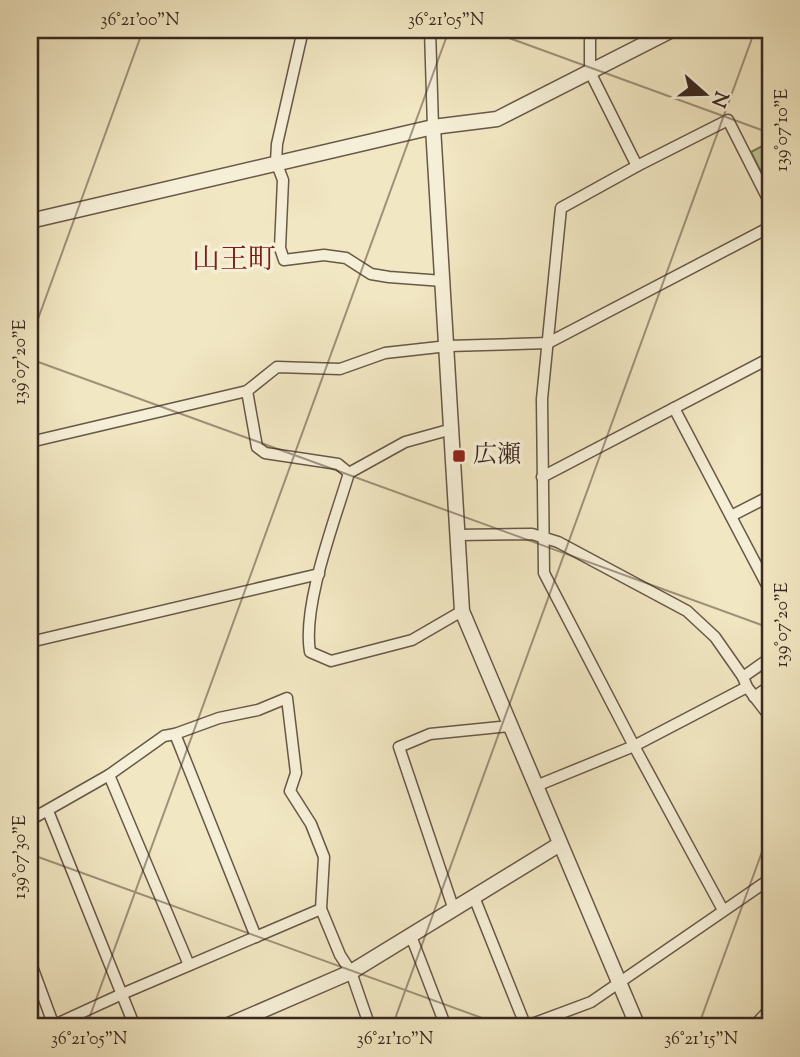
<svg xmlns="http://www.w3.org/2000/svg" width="800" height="1057" font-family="'Sorts Mill Goudy','Noto Serif JP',serif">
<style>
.green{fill:#bbc593;stroke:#7a765a;stroke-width:2}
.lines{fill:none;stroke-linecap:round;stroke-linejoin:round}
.minor-casing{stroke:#685848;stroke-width:13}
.tertiary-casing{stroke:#685848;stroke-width:17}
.minor{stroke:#f6efd7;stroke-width:10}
.tertiary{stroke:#f6efd7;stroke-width:14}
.ticks{fill:none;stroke:#3a2820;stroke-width:2;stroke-opacity:0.45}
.poi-dot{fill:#8f2418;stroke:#f6efd7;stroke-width:2.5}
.labels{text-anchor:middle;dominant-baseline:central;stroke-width:7;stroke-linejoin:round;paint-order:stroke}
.poi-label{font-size:24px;fill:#3a2820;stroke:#f6efd7;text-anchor:start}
.quarter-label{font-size:28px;fill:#7a1f14;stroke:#f6efd7}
.neatline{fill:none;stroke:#3a2820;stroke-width:2.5}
.ticks-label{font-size:18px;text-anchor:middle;fill:#3a2820}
</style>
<rect width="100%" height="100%" fill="#f1e7c2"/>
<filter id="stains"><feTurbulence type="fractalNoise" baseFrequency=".00286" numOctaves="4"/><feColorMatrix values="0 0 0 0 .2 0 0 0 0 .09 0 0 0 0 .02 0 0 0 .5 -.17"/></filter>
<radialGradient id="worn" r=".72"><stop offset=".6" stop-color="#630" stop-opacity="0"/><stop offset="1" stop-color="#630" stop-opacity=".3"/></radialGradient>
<polygon class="green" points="770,142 770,190 751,152"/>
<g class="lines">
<defs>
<g id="minor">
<polyline points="303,30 277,144 276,162 283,180 280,248 284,260 324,255 346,258 371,274 389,277 443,281"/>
<polyline points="430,30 433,127"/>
<polyline points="590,30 590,72 637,166"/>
<polyline points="30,32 33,30"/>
<polyline points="247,391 257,447 265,453 338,464 349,473"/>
<polyline points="674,408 770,591"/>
<path d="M452,429L405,442L349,473C335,520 302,605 310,652L331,661L412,640L462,611"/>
<polyline points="30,442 247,391 277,367 340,369 385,353 448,346 548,343 770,227"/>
<polyline points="542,477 770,358"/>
<polyline points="731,516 770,496"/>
<polyline points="458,535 532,534 558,542 687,611 715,637 743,677 747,687 770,717"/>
<polyline points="30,642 319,574"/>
<polyline points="743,677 770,658"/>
<polyline points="754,697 770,686"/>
<polyline points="175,734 256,937"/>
<polyline points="109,775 189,965"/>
<polyline points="536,786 634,746 747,687"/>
<polyline points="48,811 135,1027"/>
<polyline points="30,820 109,775 164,736 175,734 219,718 258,710 287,698 296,773 290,791 311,824 324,857 321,909 340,955 351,972 370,1027"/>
<polyline points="474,897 526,1027"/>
<polyline points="454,910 399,747 430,734 510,726"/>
<polyline points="723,910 634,746 544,573 542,399 561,208 637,166 728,120 770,203"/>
<polyline points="411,936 446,1027"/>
<polyline points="30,961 54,1026"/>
<polyline points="50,1027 122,994 321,909"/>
<polyline points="524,1027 591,1002 770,879"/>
<polyline points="753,1027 770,1009"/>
</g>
<g id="tertiary">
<polyline points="433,127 462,611 638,1027"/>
<polyline points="30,221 433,127 497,119 672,30"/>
<polyline points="224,1027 351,972 560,844"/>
</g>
</defs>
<use href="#minor" class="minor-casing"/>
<use href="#tertiary" class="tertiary-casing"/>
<use href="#minor" class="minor"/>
<use href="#tertiary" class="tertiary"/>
</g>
<path class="ticks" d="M487,30L770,133M30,341L143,30M30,359L770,628M30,854L507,1027M86,1027L449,30M392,1027L755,30M698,1027L770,830"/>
<rect class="poi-dot" x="452" y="449" width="14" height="14" rx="3.5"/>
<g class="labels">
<g class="poi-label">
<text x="473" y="456">広瀬</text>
</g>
<g class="quarter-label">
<text x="234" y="261">山王町</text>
</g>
</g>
<rect width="800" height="1057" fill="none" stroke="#f1e7c2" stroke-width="77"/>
<g transform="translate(705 94) rotate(110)" stroke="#f6efd7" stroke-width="5" paint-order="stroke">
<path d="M0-5L12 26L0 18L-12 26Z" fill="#3a2820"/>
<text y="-10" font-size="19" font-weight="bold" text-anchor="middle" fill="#3a2820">N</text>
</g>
<rect x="38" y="38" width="724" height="980" class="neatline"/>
<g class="ticks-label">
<text x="140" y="25">36°21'00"N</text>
<text x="446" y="25">36°21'05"N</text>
<text transform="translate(781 130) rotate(-90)" y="6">139°07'10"E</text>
<text transform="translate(19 362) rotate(-90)" y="6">139°07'20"E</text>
<text transform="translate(781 625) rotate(-90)" y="6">139°07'20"E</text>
<text transform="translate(19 857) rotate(-90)" y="6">139°07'30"E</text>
<text x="89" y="1044">36°21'05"N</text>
<text x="395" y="1044">36°21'10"N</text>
<text x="701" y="1044">36°21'15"N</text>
</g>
<rect width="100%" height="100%" filter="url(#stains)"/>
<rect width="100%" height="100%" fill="url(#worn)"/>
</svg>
